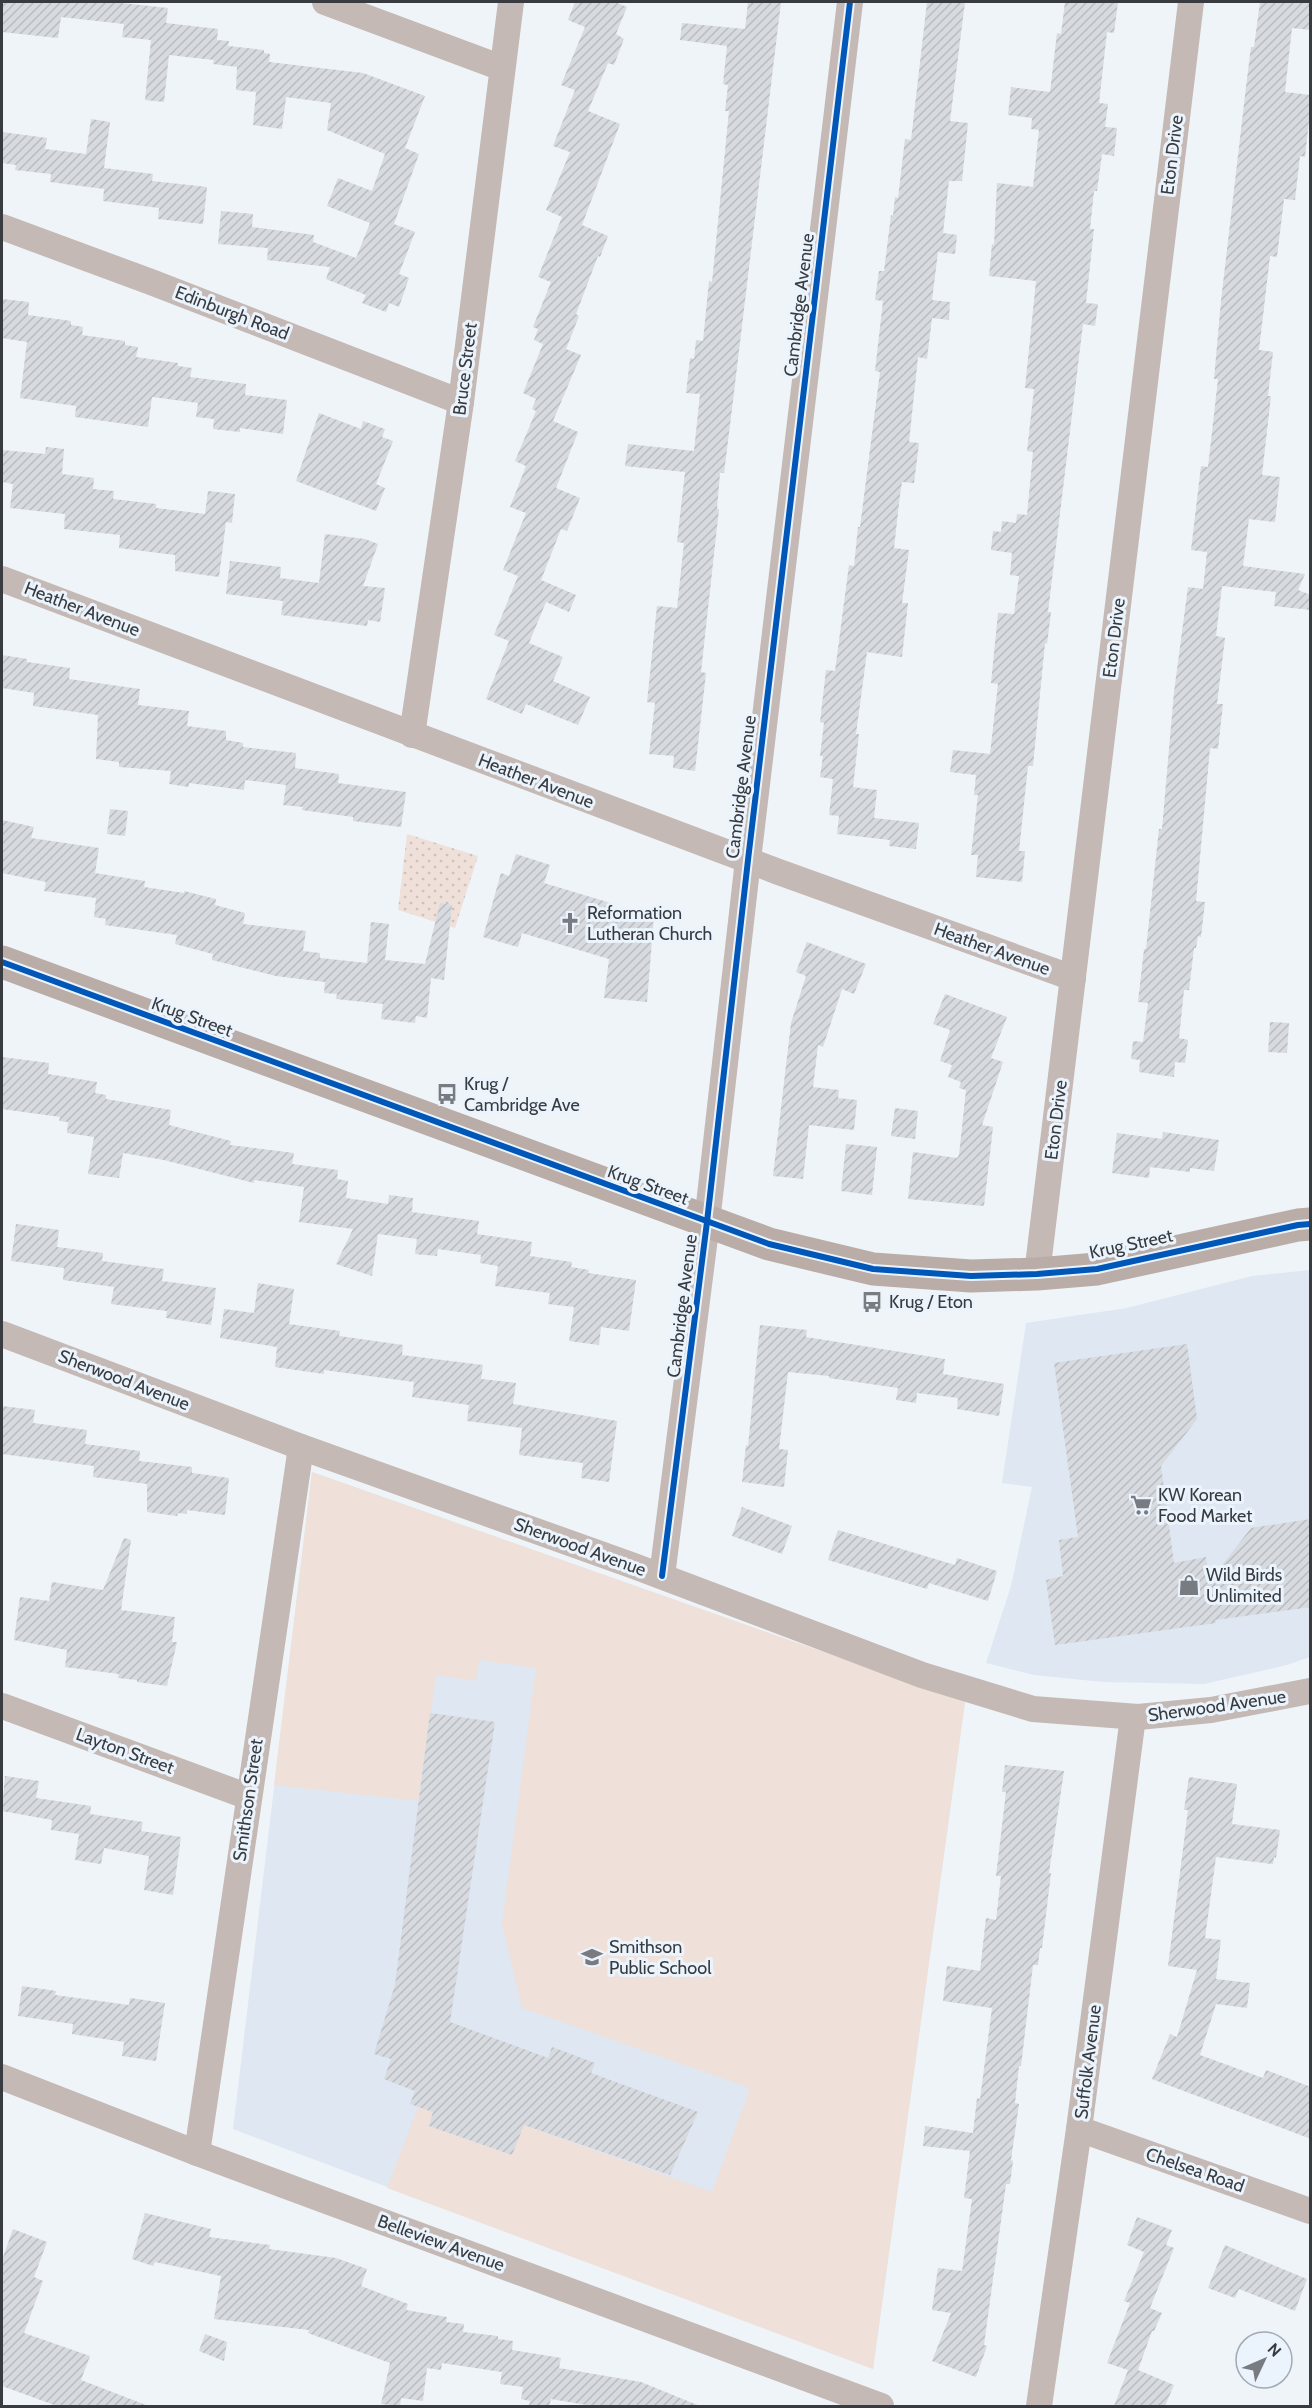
<svg xmlns="http://www.w3.org/2000/svg" width="1312" height="2408" font-family="Cabin,sans-serif">
<style>
.built{fill:#dee7f2}
.green{fill:#efe0d9}
.garden{fill:url(#garden-dots)}
.building{fill:url(#building-hatch)}
.lines{fill:none;stroke-linecap:round;stroke-linejoin:round}
.street{stroke:#c4b9b4;stroke-width:26}
.secondary{stroke:#baada7;stroke-width:33}
.cycleway-casing{stroke:#ebf4fd;stroke-width:10}
.cycleway{stroke:#0057b8;stroke-width:6}
.labels{text-anchor:middle;dominant-baseline:central;stroke-width:6;stroke-linejoin:round;paint-order:stroke}
.street-label{font-size:18px;fill:#383b3f;stroke:#ebf4fd}
.poi-label{font-size:18px;fill:#383b3f;stroke:#ebf4fd;text-anchor:start}
</style>
<defs>
<pattern id="garden-dots" width="8" height="8" patternUnits="userSpaceOnUse" patternTransform="scale(1.5)"><rect width="8" height="8" fill="#efe0d9"/><path d="M2 2h.1M6 6h.1" fill="none" stroke="#cec1bb" stroke-width="1.8" stroke-linecap="round"/></pattern>
<pattern id="building-hatch" width="6" height="6" patternUnits="userSpaceOnUse" patternTransform="scale(1.5)"><rect width="6" height="6" fill="#d7dade"/><path d="M-1 1l2-2M0 6l6-6M5 7l2-2" fill="none" stroke="#b9bcc0"/></pattern>
</defs>
<rect width="100%" height="100%" fill="#eff4f9"/>
<g class="built">
<polygon points="1310,1270 1310,1657 1287,1665 1204,1684 1103,1682 1034,1675 986,1663 1011,1586 1032,1487 1002,1483 1026,1323 1127,1308 1252,1276"/>
<polygon points="312,1472 965,1702 873,2369 233,2129"/>
</g>
<polygon class="green" points="312,1472 965,1702 873,2369 387,2188 418,2107 433,2112 430,2126 512,2155 524,2125 712,2192 750,2088 522,2008 502,1924 536,1668 479,1660 476,1681 436,1675 418,1801 274,1785"/>
<polygon class="garden" points="407,834 478,856 455,928 398,910"/>
<g class="building">
<polygon points="2,2 112,2 168,8 166,23 218,29 217,40 229,41 228,46 264,50 264,53 270,54 269,62 363,73 425,96 405,148 419,154 394,224 415,232 399,274 409,278 399,307 389,303 386,312 362,303 366,295 326,279 330,267 267,260 268,248 218,244 221,211 253,214 252,227 314,235 313,242 356,258 370,223 327,206 338,178 372,191 385,154 327,130 331,103 286,97 282,129 253,125 256,92 236,90 237,67 213,64 214,60 169,55 164,102 145,100 151,40 122,37 124,24 61,17 58,38 2,32"/>
<polygon points="575,2 615,2 627,7 616,34 624,39 614,65 608,63 588,111 620,124 582,225 608,236 600,257 598,256 576,314 579,316 566,349 581,355 553,421 578,432 556,488 580,498 567,531 561,529 541,580 576,595 569,612 546,602 529,643 563,657 553,681 590,697 578,725 526,704 522,714 486,699 509,641 494,635 518,576 503,570 526,513 510,507 526,466 515,461 536,411 532,409 536,399 523,393 543,344 534,340 538,329 533,327 551,282 538,277 562,217 546,210 570,152 553,146 575,90 561,85 585,27 568,20"/>
<polygon points="748,2 781,2 731,417 724,473 720,473 717,509 719,509 701,672 706,673 695,771 673,768 674,756 649,754 655,703 647,702 657,606 677,608 684,543 677,542 685,472 625,466 628,444 694,451 700,394 686,393 690,358 694,359 696,340 703,341 709,281 712,282 729,111 725,111 728,85 723,84 727,46 680,40 682,23 745,29"/>
<polygon points="927,2 965,2 950,121 968,123 962,181 949,181 943,233 957,235 955,254 938,252 932,300 950,302 949,320 932,318 927,359 918,357 909,442 919,443 914,483 902,482 900,495 894,548 909,550 902,603 908,603 902,657 867,652 856,734 859,734 853,787 877,790 874,818 919,823 916,849 889,846 890,840 837,834 839,816 829,815 833,779 820,777 823,756 820,756 824,723 820,722 826,670 835,671 849,565 854,566 858,527 860,527 880,372 875,371 883,301 875,300 879,271 884,271 891,215 893,216 895,197 898,198 905,139 911,140"/>
<polygon points="1065,2 1118,2 1114,33 1107,32 1099,103 1108,104 1105,127 1117,128 1114,156 1102,154 1097,191 1094,191 1090,229 1094,229 1086,303 1098,304 1095,326 1083,324 1048,612 1051,612 1047,644 1045,643 1033,766 1028,766 1019,851 1025,851 1022,882 976,877 978,855 971,855 978,795 974,795 976,775 950,772 953,750 990,754 998,684 991,683 998,613 1014,614 1019,576 1010,575 1012,553 991,550 993,531 1001,532 1002,521 1016,523 1017,514 1027,515 1033,452 1027,451 1034,389 1025,388 1036,281 989,276 992,244 994,245 997,183 1033,187 1039,130 1031,129 1032,118 1008,115 1011,87 1050,92 1057,33 1061,34"/>
<polygon points="1260,2 1311,2 1311,30 1292,28 1285,92 1311,95 1311,103 1305,157 1300,156 1295,200 1284,199 1277,257 1270,256 1259,350 1273,352 1268,396 1271,396 1262,475 1280,477 1275,522 1249,519 1243,566 1305,574 1298,590 1311,595 1311,610 1274,606 1276,592 1222,586 1216,636 1225,638 1217,704 1223,704 1218,749 1210,748 1196,901 1205,902 1201,937 1198,936 1196,948 1194,948 1189,990 1184,990 1179,1038 1188,1040 1185,1063 1175,1062 1174,1077 1139,1072 1140,1060 1131,1059 1133,1041 1143,1042 1148,1003 1138,1002 1144,949 1146,949 1159,829 1162,829 1174,692 1188,587 1203,589 1207,552 1191,550 1201,466 1208,467 1218,379 1214,379 1221,301 1246,87 1251,47 1254,47"/>
<polygon points="91,119 110,122 104,168 153,174 152,181 207,187 203,224 158,219 159,208 103,201 104,189 50,182 51,174 15,170 16,165 2,163 2,132 47,138 45,149 86,154"/>
<polygon points="2,299 29,302 28,315 71,321 71,325 83,327 82,335 125,341 125,345 138,347 136,357 178,363 178,366 192,368 190,377 246,384 245,395 287,400 283,434 240,428 240,432 213,429 214,419 196,417 198,403 152,397 148,427 75,417 76,406 20,398 27,342 2,338"/>
<polygon points="319,413 361,429 363,421 385,429 382,437 393,441 376,484 385,488 376,511 296,481"/>
<polygon points="46,447 64,449 62,474 94,478 93,489 114,491 113,499 156,504 156,508 205,514 208,491 235,494 232,523 226,522 219,577 175,571 175,555 119,548 120,535 64,529 65,514 10,508 13,484 2,482 2,450 45,454"/>
<polygon points="325,534 365,539 378,544 363,586 385,588 380,622 368,620 367,626 281,615 283,601 226,594 230,561 281,567 280,578 319,583"/>
<polygon points="2,655 27,659 27,662 70,668 69,679 140,689 138,705 189,711 187,726 226,731 226,740 243,743 243,747 296,753 295,768 339,774 338,783 406,792 401,827 353,821 353,817 302,810 303,807 283,805 286,785 245,780 244,790 189,783 189,787 169,784 171,771 119,767 119,762 96,759 98,715 33,706 34,693 2,688"/>
<polygon points="110,809 128,811 125,836 107,834"/>
<polygon points="2,820 34,827 31,838 99,848 95,873 145,881 144,887 184,893 184,891 216,899 215,905 245,913 243,924 306,931 303,951 320,953 320,958 367,963 371,922 389,924 385,960 425,964 440,903 452,905 444,980 431,978 427,1018 416,1016 415,1023 381,1019 383,1004 336,999 337,994 324,993 325,982 276,976 212,960 213,954 175,944 177,935 105,925 106,919 94,917 96,898 44,891 46,882 2,873"/>
<polygon points="516,854 550,865 544,883 614,904 613,907 648,913 648,915 654,916 647,1002 604,998 609,959 522,933 518,947 483,937 501,873 509,876"/>
<polygon points="807,942 866,964 854,994 842,989 823,1047 818,1045 813,1087 839,1090 838,1098 857,1100 854,1130 809,1125 803,1179 773,1176 791,1023 806,976 796,972"/>
<polygon points="945,994 1007,1017 991,1058 1003,1062 982,1125 993,1127 984,1206 908,1199 913,1152 957,1158 959,1155 966,1090 959,1088 961,1082 948,1077 952,1065 940,1061 950,1030 933,1024"/>
<polygon points="1270,1022 1289,1023 1287,1053 1268,1052"/>
<polygon points="2,1057 49,1063 48,1074 97,1082 95,1093 106,1095 106,1099 171,1110 169,1125 231,1141 230,1145 294,1153 292,1164 338,1170 337,1179 348,1181 346,1198 388,1204 389,1195 413,1198 412,1212 479,1221 477,1234 532,1242 530,1256 572,1262 571,1267 589,1270 588,1273 636,1280 629,1331 601,1327 599,1345 569,1341 574,1307 548,1304 550,1293 495,1286 498,1266 480,1263 481,1255 438,1249 437,1256 415,1254 417,1239 378,1234 372,1276 336,1264 353,1229 299,1222 304,1187 254,1180 254,1183 164,1160 123,1153 119,1178 88,1174 94,1137 67,1133 68,1122 59,1121 60,1117 2,1109"/>
<polygon points="895,1108 918,1111 915,1139 891,1136"/>
<polygon points="1163,1132 1219,1140 1214,1171 1190,1168 1190,1172 1150,1167 1149,1178 1112,1173 1117,1133 1162,1139"/>
<polygon points="846,1144 877,1147 872,1195 841,1191"/>
<polygon points="16,1224 59,1230 57,1247 103,1253 102,1261 164,1269 162,1281 216,1288 211,1325 166,1318 167,1311 111,1304 114,1287 63,1280 64,1268 11,1261"/>
<polygon points="258,1283 294,1289 289,1324 340,1331 339,1336 403,1345 402,1355 483,1365 481,1379 516,1383 513,1404 617,1421 609,1482 581,1478 583,1463 519,1455 522,1428 467,1421 469,1405 412,1397 414,1382 324,1370 324,1374 275,1367 277,1347 220,1338 224,1309 254,1313"/>
<polygon points="760,1325 807,1330 806,1337 945,1359 943,1374 1004,1384 999,1416 957,1409 958,1398 917,1393 916,1403 896,1400 898,1388 829,1378 829,1376 788,1372 779,1449 788,1450 784,1487 742,1482 746,1445 748,1446"/>
<polygon points="1187,1344 1197,1419 1161,1466 1174,1563 1206,1557 1209,1582 1251,1528 1311,1519 1311,1607 1215,1620 1216,1623 1055,1645 1046,1580 1063,1576 1059,1540 1078,1537 1054,1363"/>
<polygon points="2,1406 35,1410 33,1423 87,1430 85,1444 140,1451 139,1461 192,1467 192,1473 229,1478 225,1515 187,1510 187,1514 178,1513 177,1516 147,1512 147,1484 93,1477 94,1466 2,1454"/>
<polygon points="742,1507 792,1526 782,1554 732,1536"/>
<polygon points="838,1530 955,1565 957,1558 997,1571 988,1601 929,1583 927,1589 828,1560"/>
<polygon points="124,1538 131,1540 121,1610 175,1617 172,1642 177,1642 167,1686 137,1682 137,1680 118,1678 119,1674 65,1667 67,1650 14,1640 20,1597 49,1601 52,1582 103,1590"/>
<polygon points="430,1713 495,1722 450,2022 548,2058 552,2047 595,2063 591,2073 698,2112 670,2175 524,2125 512,2155 429,2126 433,2112 410,2104 415,2091 384,2079 391,2059 374,2054 395,1985"/>
<polygon points="1005,1765 1064,1771 1049,1873 1051,1873 1042,1948 1040,1948 1038,1965 1033,1965 1021,2066 1019,2066 1015,2103 1019,2104 1011,2160 1013,2161 1010,2184 1006,2184 984,2345 987,2346 976,2377 932,2361 951,2313 932,2310 938,2268 962,2271 972,2199 964,2198 970,2151 923,2146 925,2126 973,2133 977,2098 980,2099 992,2008 943,2001 947,1966 980,1971 986,1918 996,1920 1001,1876 996,1876 1006,1792 1002,1792"/>
<polygon points="5,1776 39,1781 36,1798 91,1806 90,1814 143,1822 141,1831 181,1837 173,1895 144,1890 149,1856 104,1848 101,1864 75,1860 79,1834 51,1830 52,1820 2,1811"/>
<polygon points="1189,1777 1237,1784 1232,1824 1280,1830 1276,1858 1274,1857 1273,1864 1216,1857 1205,1938 1221,1940 1216,1979 1250,1983 1247,2008 1216,2004 1200,2055 1263,2078 1266,2070 1311,2087 1311,2139 1152,2079 1170,2034 1177,2037 1197,1970 1168,1966 1188,1810 1184,1810"/>
<polygon points="22,1986 56,1991 55,1995 129,2005 130,1998 165,2003 156,2061 122,2056 124,2042 72,2034 73,2024 18,2016"/>
<polygon points="145,2213 211,2229 209,2237 270,2245 269,2249 336,2258 367,2269 361,2286 408,2304 406,2310 447,2317 446,2322 464,2324 463,2332 498,2336 498,2339 513,2341 512,2350 561,2358 559,2368 641,2382 700,2406 593,2406 551,2399 549,2406 529,2406 530,2401 521,2399 523,2387 500,2384 502,2372 442,2363 441,2370 427,2368 423,2401 401,2398 400,2406 381,2404 390,2363 308,2333 309,2330 214,2319 221,2276 155,2262 153,2266 132,2259"/>
<polygon points="1137,2217 1172,2230 1166,2245 1174,2248 1150,2308 1162,2313 1154,2331 1152,2331 1138,2370 1174,2385 1165,2406 1114,2406 1128,2370 1107,2363 1130,2303 1124,2301 1144,2252 1127,2245"/>
<polygon points="13,2229 47,2242 34,2277 43,2281 24,2333 90,2356 81,2380 146,2405 146,2406 57,2406 2,2386 2,2260"/>
<polygon points="1225,2245 1307,2279 1295,2311 1239,2289 1235,2298 1208,2288"/>
<polygon points="205,2334 227,2342 224,2361 199,2351"/>
</g>
<g class="lines">
<g class="street">
<polyline points="325,2 502,68"/>
<polyline points="2,227 151,282 461,402"/>
<polyline points="2,579 776,871 1073,978"/>
<polyline points="412,735 461,402 511,2"/>
<polyline points="1037,1274 1191,2"/>
<polyline points="2,1334 301,1447 634,1566 922,1675 1033,1709 1138,1717 1211,1710 1310,1691"/>
<polyline points="662,1576 707,1222 748,860 850,2"/>
<polyline points="2,1706 249,1797"/>
<polyline points="2,2077 197,2153 881,2406"/>
<polyline points="1079,2129 1310,2211"/>
<polyline points="197,2153 301,1447"/>
<polyline points="1039,2406 1079,2129 1133,1717"/>
</g>
<polyline class="secondary" points="2,962 769,1244 873,1269 971,1276 1037,1274 1097,1269 1298,1225 1310,1224"/>
<defs>
<g id="cycleway">
<polyline points="2,962 769,1244 873,1269 971,1276 1037,1274 1097,1269 1298,1225 1310,1224"/>
<polyline points="662,1576 707,1222 748,860 850,2"/>
</g>
</defs>
<use href="#cycleway" class="cycleway-casing"/>
<use href="#cycleway" class="cycleway"/>
</g>
<defs>
<symbol id="church-bare" viewBox="-9 -9 18 18"><path d="M-1.2-6h2.4v3.5h3.3v2.4h-3.3V6h-2.4V-.1h-3.3v-2.4h3.3Z" fill="#787c80" stroke="#ebf4fd" stroke-width="2.5" paint-order="stroke"/></symbol>
<symbol id="bus-bare" viewBox="-9 -9 18 18"><path d="M-5-6H5V4H4V6H2V4H-2V6H-4V4H-5ZM-3.5-4V0h7V-4ZM-3.5 1.2v1.5H-2V1.2ZM2 1.2v1.5H3.5V1.2Z" fill="#787c80" stroke="#ebf4fd" stroke-width="2.5" paint-order="stroke"/></symbol>
<symbol id="supermarket-bare" viewBox="-9 -9 18 18"><path d="M-6-5.5h2.5l.6 2H6L4.5 2H-2.5L-4.4-4H-6ZM-1.5 3.2a1.3 1.3 0 1 0 .1 0ZM3 3.2a1.3 1.3 0 1 0 .1 0Z" fill="#787c80" stroke="#ebf4fd" stroke-width="2.5" paint-order="stroke"/></symbol>
<symbol id="shop-bare" viewBox="-9 -9 18 18"><path d="M-5-2.5h2.3a2.7 3.5 0 0 1 5.4 0H5L5.5 6h-11ZM-1.5-2.5h3a1.5 2.3 0 0 0-3 0Z" fill="#787c80" stroke="#ebf4fd" stroke-width="2.5" paint-order="stroke"/></symbol>
<symbol id="school-bare" viewBox="-9 -9 18 18"><path d="M0-5L7-2L0 1L-7-2ZM-4 1L0 2.5L4 1V4Q0 6-4 4Z" fill="#787c80" stroke="#ebf4fd" stroke-width="2.5" paint-order="stroke"/></symbol>
</defs>
<g fill-rule="evenodd">
<use href="#church-bare" x="555" y="908" width="30" height="30"/>
<use href="#bus-bare" x="432" y="1079" width="30" height="30"/>
<use href="#bus-bare" x="857" y="1287" width="30" height="30"/>
<use href="#supermarket-bare" x="1126" y="1490" width="30" height="30"/>
<use href="#shop-bare" x="1174" y="1570" width="30" height="30"/>
<use href="#school-bare" x="577" y="1942" width="30" height="30"/>
</g>
<g class="labels">
<g class="street-label">
<text transform="translate(1172 155) rotate(-83)">Eton Drive</text>
<text transform="translate(799 305) rotate(-83)">Cambridge Avenue</text>
<text transform="translate(232 313) rotate(21)">Edinburgh Road</text>
<text transform="translate(465 369) rotate(-83)">Bruce Street</text>
<text transform="translate(82 609) rotate(21)">Heather Avenue</text>
<text transform="translate(1114 638) rotate(-83)">Eton Drive</text>
<text transform="translate(536 781) rotate(21)">Heather Avenue</text>
<text transform="translate(741 787) rotate(-83)">Cambridge Avenue</text>
<text transform="translate(992 949) rotate(20)">Heather Avenue</text>
<text transform="translate(192 1017) rotate(20)">Krug Street</text>
<text transform="translate(1056 1120) rotate(-83)">Eton Drive</text>
<text transform="translate(648 1185) rotate(20)">Krug Street</text>
<text transform="translate(1131 1244) rotate(-12)">Krug Street</text>
<text transform="translate(682 1306) rotate(-83)">Cambridge Avenue</text>
<text transform="translate(124 1380) rotate(21)">Sherwood Avenue</text>
<text transform="translate(580 1547) rotate(20)">Sherwood Avenue</text>
<text transform="translate(1217 1706) rotate(-8)">Sherwood Avenue</text>
<text transform="translate(125 1751) rotate(20)">Layton Street</text>
<text transform="translate(248 1800) rotate(-82)">Smithson Street</text>
<text transform="translate(1088 2062) rotate(-83)">Suffolk Avenue</text>
<text transform="translate(1195 2170) rotate(19)">Chelsea Road</text>
<text transform="translate(441 2243) rotate(20)">Belleview Avenue</text>
</g>
<g class="poi-label">
<text x="587" y="913">Reformation<tspan x="587" dy="21">Lutheran Church</tspan></text>
<text x="464" y="1084">Krug /<tspan x="464" dy="21">Cambridge Ave</tspan></text>
<text x="889" y="1302">Krug / Eton</text>
<text x="1158" y="1495">KW Korean<tspan x="1158" dy="21">Food Market</tspan></text>
<text x="1206" y="1575">Wild Birds<tspan x="1206" dy="21">Unlimited</tspan></text>
<text x="609" y="1947">Smithson<tspan x="609" dy="21">Public School</tspan></text>
</g>
</g>
<rect width="1312" height="2408" fill="none" stroke="#383b3f" stroke-width="6"/>
<g transform="translate(1264 2360) rotate(46)"><circle r="28" fill="#ebf4fd" stroke="#a3aab1" stroke-width="1.5"/>
<path d="M0-4.5L10 22L0 15L-10 22Z" fill="#787c80"/>
<text y="-9" font-size="16" font-weight="bold" text-anchor="middle" fill="#383b3f">N</text>
</g>
</svg>
